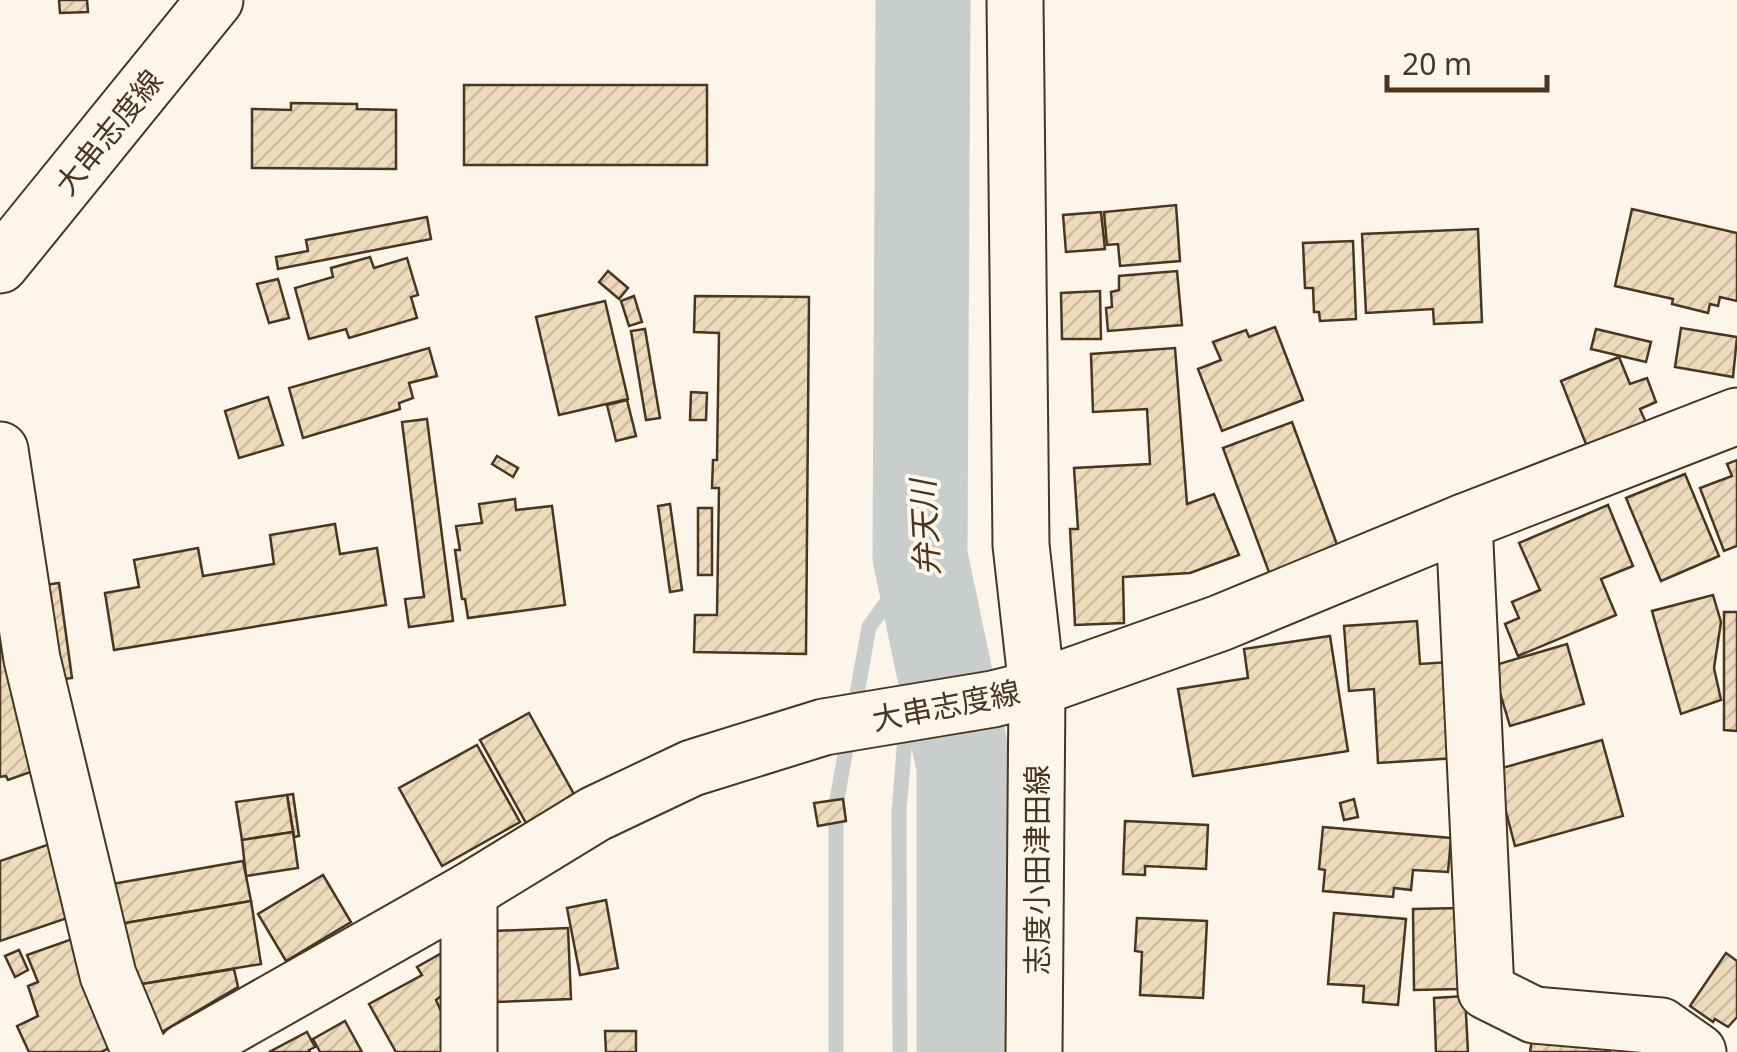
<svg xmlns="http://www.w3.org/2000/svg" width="1737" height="1052" font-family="'Noto Sans','Noto Sans JP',sans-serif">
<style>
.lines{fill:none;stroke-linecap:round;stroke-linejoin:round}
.stream{stroke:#c9cecd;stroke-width:15}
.river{stroke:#c9cecd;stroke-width:95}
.building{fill:url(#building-hatch);stroke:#4a3520;stroke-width:2.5}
.minor-casing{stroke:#4a3520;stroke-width:59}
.major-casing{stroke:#4a3520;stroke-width:59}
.minor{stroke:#fbf6e9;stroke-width:55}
.major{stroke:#fbf6e9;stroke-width:55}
.labels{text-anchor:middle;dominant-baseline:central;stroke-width:8;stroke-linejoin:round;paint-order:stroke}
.street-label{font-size:30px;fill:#4a3520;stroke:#fbf6e9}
.water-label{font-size:32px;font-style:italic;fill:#4a3520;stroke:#fbf6e9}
</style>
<defs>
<pattern id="building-hatch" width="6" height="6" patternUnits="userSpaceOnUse" patternTransform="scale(2.5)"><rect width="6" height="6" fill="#ecdcbc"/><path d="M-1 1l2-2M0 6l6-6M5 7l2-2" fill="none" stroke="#ccbda1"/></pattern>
</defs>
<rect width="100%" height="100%" fill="#fbf6e9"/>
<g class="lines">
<g class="stream">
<polyline points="908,701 919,560"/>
<polyline points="854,710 869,627 920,556"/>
<polyline points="836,1052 836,805 849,732"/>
<polyline points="900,1052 899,812 906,724"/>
</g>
<polyline class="river" points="923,0 920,556 964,766 964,1052"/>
</g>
<g class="building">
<polygon points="59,0 87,0 88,12 60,13"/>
<rect x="464" y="85" width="243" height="80"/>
<polygon points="291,103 357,104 357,109 396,110 396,169 252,168 252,109 291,110"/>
<polygon points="1176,205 1180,261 1120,266 1118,244 1107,245 1104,212"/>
<polygon points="1632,209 1737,233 1737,301 1720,297 1718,306 1710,304 1708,313 1672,304 1673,299 1615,286"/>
<polygon points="1101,212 1105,249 1066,252 1063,215"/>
<polygon points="427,217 431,239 278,269 276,257 308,251 306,240"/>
<polygon points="1478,229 1482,322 1434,324 1433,309 1366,313 1362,234"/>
<polygon points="1353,241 1356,319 1320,321 1319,312 1314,312 1313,288 1305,288 1303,243"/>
<polygon points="370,257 374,268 407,258 418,295 411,297 417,318 349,338 346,329 309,339 295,288 333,277 331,268"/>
<polygon points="608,271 628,288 619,299 599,282"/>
<polygon points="1177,271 1182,325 1108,331 1106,308 1112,307 1111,292 1119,290 1119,276"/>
<polygon points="278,279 289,318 269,323 257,284"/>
<polygon points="1100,291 1101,339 1062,339 1061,293"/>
<polygon points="634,296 642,322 629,326 621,301"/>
<polygon points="695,296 809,297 806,654 694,652 695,615 717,615 719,488 712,488 713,460 717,460 719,333 694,332"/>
<polygon points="605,301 628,399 559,415 536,317"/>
<polygon points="1275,327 1303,400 1222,431 1198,369 1221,360 1213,342 1246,330 1249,337"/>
<polygon points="1681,328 1737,337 1733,377 1675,367"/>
<polygon points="645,329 660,418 646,420 631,331"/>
<polygon points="1596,329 1651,342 1646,362 1591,349"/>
<polygon points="429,348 437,376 409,383 413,398 399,403 400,409 303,438 289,388"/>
<polygon points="1175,348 1187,504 1214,494 1239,555 1190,573 1123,577 1124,623 1075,625 1070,529 1078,529 1074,468 1150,464 1147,409 1093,412 1091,354"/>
<polygon points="1619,357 1630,384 1647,378 1656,402 1640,409 1649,430 1590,454 1561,381"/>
<polygon points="691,392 707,393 706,420 690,420"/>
<polygon points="268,397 283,445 239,458 225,411"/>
<polygon points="627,400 636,436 616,441 607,405"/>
<polygon points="427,419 453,621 409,627 405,599 424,597 402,422"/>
<polygon points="1292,422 1339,550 1270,575 1223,448"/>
<polygon points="497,456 518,468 513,477 492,464"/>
<polygon points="1737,460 1737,546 1724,551 1700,488 1732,476 1727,464"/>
<polygon points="1685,474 1719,556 1661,581 1626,498"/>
<polygon points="515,499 516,510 552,506 565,605 468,618 465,599 462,599 455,550 460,550 456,526 482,523 479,504"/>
<polygon points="670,504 682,590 670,592 658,506"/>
<polygon points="1608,505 1633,566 1601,579 1616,615 1518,656 1505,624 1519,618 1512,602 1540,590 1519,543"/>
<rect x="698" y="508" width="14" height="67"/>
<polygon points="335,524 340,554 377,548 386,605 114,650 105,593 139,587 134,560 198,548 203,576 274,564 270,535"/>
<polygon points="0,556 53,764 8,780 6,776 0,777"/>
<polygon points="59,583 72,678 50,681 37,586"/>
<polygon points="1713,595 1721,622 1714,668 1721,700 1681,714 1652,611"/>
<polygon points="1724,612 1737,612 1737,731 1724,730"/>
<polygon points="1417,621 1420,664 1449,662 1456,758 1378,763 1374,689 1349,691 1344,626"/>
<polygon points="1330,636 1348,751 1193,776 1178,689 1248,678 1244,649"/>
<polygon points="1567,644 1584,704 1510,726 1492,666"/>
<polygon points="529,713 575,796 526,823 480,740"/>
<polygon points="1602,740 1623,816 1515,846 1495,770"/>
<polygon points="477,745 520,822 442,866 399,788"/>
<polygon points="293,794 299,836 294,837 287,795"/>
<polygon points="287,795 293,832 242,840 236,802"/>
<polygon points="843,799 846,821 818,826 814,803"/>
<polygon points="1354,799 1358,817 1344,820 1340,803"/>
<polygon points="1125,821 1208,825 1206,869 1145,866 1145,875 1123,874"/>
<polygon points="1323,827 1451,838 1448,872 1413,870 1411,890 1394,888 1393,897 1323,891 1325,870 1319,869"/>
<polygon points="293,832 298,868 246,876 242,840"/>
<polygon points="50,844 76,915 0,941 0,861"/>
<polygon points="243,861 251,901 120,924 112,884"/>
<polygon points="323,875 351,922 286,961 258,914"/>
<polygon points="606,900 618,968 580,975 567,908"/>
<polygon points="251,901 261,964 130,986 120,924"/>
<polygon points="1459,908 1460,989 1414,990 1413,909"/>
<polygon points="1334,913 1406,919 1398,1005 1363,1002 1364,986 1328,984"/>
<polygon points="1137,918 1207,921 1203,998 1140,995 1142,952 1135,951"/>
<polygon points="568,928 571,999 497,1002 494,931"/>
<polygon points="75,938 112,1047 101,1052 29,1052 17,1026 38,1016 28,986 38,982 27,955"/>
<polygon points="19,950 28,970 15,977 5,956"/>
<polygon points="447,950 449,990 436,1000 452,1036 451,1052 396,1052 369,1004 422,975 417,967"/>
<polygon points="1726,953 1737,961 1737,1017 1728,1027 1715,1019 1713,1022 1690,1006"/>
<polygon points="234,969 238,987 160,1033 130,986"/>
<polygon points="1465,996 1468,1052 1436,1052 1434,998"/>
<polygon points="345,1021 362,1052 320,1052 313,1039"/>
<polygon points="1534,1025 1612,1036 1610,1052 1530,1052"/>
<polygon points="605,1031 636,1031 636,1052 606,1052"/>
<polygon points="307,1032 315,1047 309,1050 310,1052 269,1052"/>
</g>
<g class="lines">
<defs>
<g id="minor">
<polyline points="1015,0 1021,545 1037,688"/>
<polyline points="0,450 32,659 108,975 140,1052"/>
<polyline points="1464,522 1486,991 1534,1015 1661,1026 1698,1052"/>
<polyline points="469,891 469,1052"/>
</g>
<g id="major">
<polyline points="0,265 215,0"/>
<polyline points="185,1052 469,891 595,814 692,768 824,727 993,699 1037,688 1220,623 1464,522 1737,416"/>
<polyline points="1034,1052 1037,688"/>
</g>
</defs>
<use href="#minor" class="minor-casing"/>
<use href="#major" class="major-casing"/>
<use href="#minor" class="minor"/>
<use href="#major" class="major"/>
</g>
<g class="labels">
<g class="street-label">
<text transform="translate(108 132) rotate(-51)">大串志度線</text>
<text transform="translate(946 705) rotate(-11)">大串志度線</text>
<text transform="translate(1036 870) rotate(-90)">志度小田津田線</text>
</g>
<g class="water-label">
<text transform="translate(924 528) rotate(-93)">弁天川</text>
</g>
</g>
<path d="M1387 75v15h160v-15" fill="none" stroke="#4a3520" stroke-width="5"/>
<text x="1402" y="75" font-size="30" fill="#4a3520" stroke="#fbf6e9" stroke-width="8" paint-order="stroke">20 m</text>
</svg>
